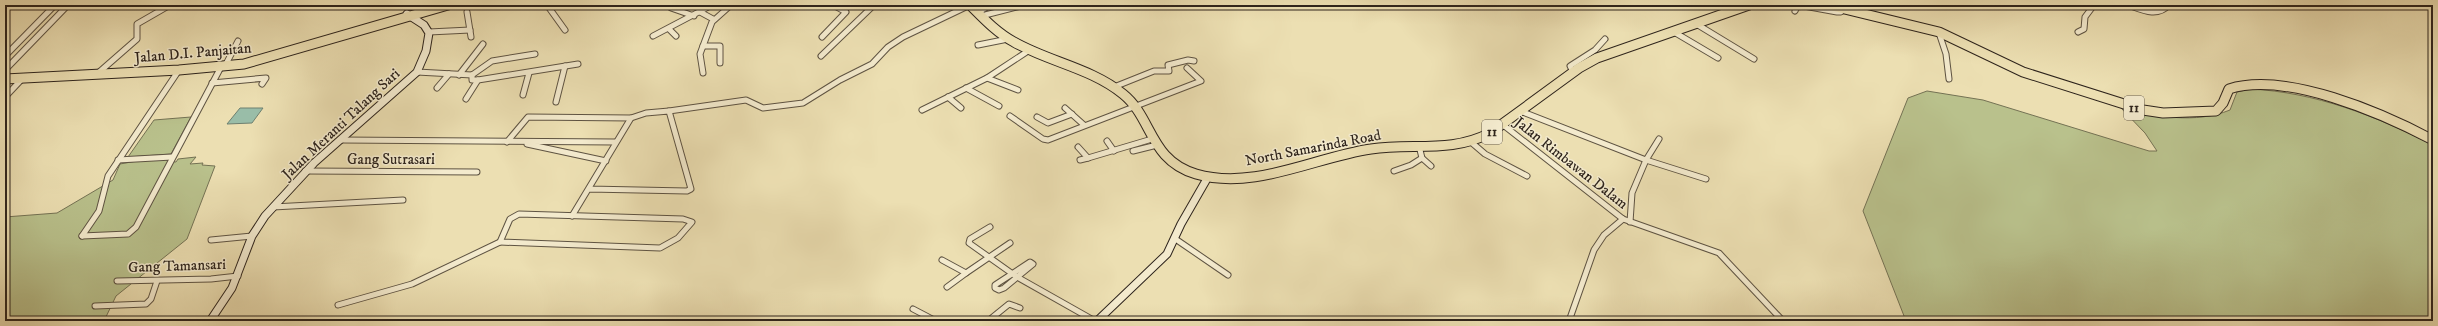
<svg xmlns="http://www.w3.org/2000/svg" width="2438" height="326" font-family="'IM FELL DW Pica',serif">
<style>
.green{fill:#b9c18c;stroke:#747254}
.water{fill:#99bda8;stroke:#6e8070}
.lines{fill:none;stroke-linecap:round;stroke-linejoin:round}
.street-casing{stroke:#5e5342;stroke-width:7}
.secondary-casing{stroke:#2e241c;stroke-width:9}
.highway-casing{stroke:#2e241c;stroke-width:11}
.street{stroke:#f3eacd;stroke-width:5}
.secondary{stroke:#f3eacd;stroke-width:7}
.highway{stroke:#ecdfb2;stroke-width:9}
.labels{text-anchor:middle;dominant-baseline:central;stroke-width:3;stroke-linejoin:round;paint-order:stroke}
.shield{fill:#f3eacd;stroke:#695f51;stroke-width:1}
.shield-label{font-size:14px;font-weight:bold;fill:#2e241c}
.street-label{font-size:15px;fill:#2e241c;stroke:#f3eacd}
</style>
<rect width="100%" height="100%" fill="#ecdfb2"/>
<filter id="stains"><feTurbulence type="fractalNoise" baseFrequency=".005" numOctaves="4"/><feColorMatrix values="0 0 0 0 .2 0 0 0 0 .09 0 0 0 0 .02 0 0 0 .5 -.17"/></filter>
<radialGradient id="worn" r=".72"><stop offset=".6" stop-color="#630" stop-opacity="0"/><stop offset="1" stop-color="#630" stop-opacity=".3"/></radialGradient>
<g class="green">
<path d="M2250,89C2315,92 2376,116 2433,145V321H1906L1863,211L1908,98L1927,91L1983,100L2149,151H2157L2145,133L2120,107C2155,117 2196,124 2230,110L2237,92Z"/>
<polygon points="191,117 171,154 128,157 154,120"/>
<polygon points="196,157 190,164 203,163 202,165 215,166 187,239 116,296 104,321 5,321 5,217 57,213 113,180 120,164 148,159 167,159 167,161 176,162 178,159"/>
</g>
<polygon class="water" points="240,108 263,108 252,123 227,124"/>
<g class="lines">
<defs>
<g id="street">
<polyline points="547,5 565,30"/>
<path d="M2128,5C2142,10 2157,18 2169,5"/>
<polyline points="671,8 694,16"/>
<polyline points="1795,11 1797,7 1804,6 1837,12 1841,12 1842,9"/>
<polyline points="467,12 471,37"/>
<polyline points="700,12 713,19"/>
<polyline points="978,12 991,5"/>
<polyline points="981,16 1025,5"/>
<polyline points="1698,25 1754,59"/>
<polyline points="669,29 676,36"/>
<polyline points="429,32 470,30"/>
<polyline points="1674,32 1718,58"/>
<polyline points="2078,32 2084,29 2085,17 2094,5"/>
<polyline points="1939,33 1946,54 1949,79"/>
<polyline points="653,36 712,5"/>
<polyline points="822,37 846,12 833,5"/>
<polyline points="978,45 1008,39"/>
<polyline points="703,46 720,46 720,63"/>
<polyline points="5,56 55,5"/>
<polyline points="821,56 874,5"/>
<polyline points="226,64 238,41"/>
<polyline points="5,70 68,5"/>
<polyline points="417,72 472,75"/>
<polyline points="1573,72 1570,66 1595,50 1605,39"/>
<polyline points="703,73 700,54 712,22 731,5"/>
<polyline points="97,74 137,39 137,24 170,5"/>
<polyline points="459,75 483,44"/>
<polyline points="472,75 472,80 478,80 578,64"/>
<polyline points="472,75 492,61 535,54"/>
<polyline points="987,78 1018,90"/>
<polyline points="212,83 266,78 262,84"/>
<polyline points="1114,87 1154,71 1169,71 1168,65 1188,60 1194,61"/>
<polyline points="437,88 449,74"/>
<polyline points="966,88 999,106"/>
<polyline points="523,95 529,73"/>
<polyline points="5,97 22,79"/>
<polyline points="948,97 961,108"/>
<polyline points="466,99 478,80"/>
<polyline points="556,102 565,66"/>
<polyline points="1065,108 1084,125"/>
<polyline points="922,110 987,78 1031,49"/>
<polyline points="669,111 746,100 763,108 803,103 840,80 872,64 888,47 903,37 970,5"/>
<polyline points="1520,111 1646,160 1706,179"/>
<polyline points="1010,116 1043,139 1048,140 1201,81 1187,68"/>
<polyline points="1037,117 1048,123 1072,114"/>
<polyline points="1502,124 1623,219 1719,253 1783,321"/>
<polyline points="341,140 615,142"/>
<polyline points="1107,141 1114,151"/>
<polyline points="507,142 528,117 631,118"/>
<polyline points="1471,142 1485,154 1527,176"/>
<polyline points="527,144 606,161"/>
<polyline points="1419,146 1422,158 1431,166"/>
<polyline points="1078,147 1088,158 1152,139"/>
<polyline points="1133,151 1157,145"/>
<polyline points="118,160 172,157"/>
<polyline points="1080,160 1088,158"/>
<polyline points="305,171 477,172"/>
<polyline points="1394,171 1411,165 1422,158"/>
<polyline points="273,207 403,200"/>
<polygon points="519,214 683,219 692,222 678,238 660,248 500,242 510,219"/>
<polyline points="572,216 631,118 646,113 669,111 691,189 687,191 589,189"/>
<polyline points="1630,222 1632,193 1646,160 1659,139"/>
<polyline points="990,227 970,239 969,243 1017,277 1095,321"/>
<polyline points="82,236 128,234 136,227 221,67"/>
<polyline points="82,236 99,211 108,176 179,70"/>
<polyline points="1174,238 1228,275"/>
<polyline points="211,240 252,236"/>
<polyline points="942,260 966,273 1010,243"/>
<polygon points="1030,262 1033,264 1004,288 999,290 995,288 995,285"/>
<polyline points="117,281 211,279 238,276"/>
<polyline points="947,287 966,273"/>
<polyline points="338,305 412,284 500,242"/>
<polyline points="95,306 146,304 151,299 157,281"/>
<polyline points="913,309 936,321"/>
<polyline points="988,321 1009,304 1020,308"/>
<polyline points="1569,321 1594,250 1604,235 1623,219"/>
</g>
<g id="secondary">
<polyline points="210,321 232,288 252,236 265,216 314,163 417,72 426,51 429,33 424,25 407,14"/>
<polyline points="1097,321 1167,254 1181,224 1208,177"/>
</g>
<g id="highway">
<path d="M970,5C983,18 997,33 1014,42C1049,62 1091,68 1123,94C1153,118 1149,160 1196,174C1254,191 1315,157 1371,149C1413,143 1452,153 1490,133L1579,68L1597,58L1749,5"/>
<path d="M1828,5L1939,32L2023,72L2143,110L2163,113L2216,111L2223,103L2229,89C2286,71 2382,113 2433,140"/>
<polyline points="5,79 179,70 244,64 448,5"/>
</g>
</defs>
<use href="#street" class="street-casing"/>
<use href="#secondary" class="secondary-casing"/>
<use href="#highway" class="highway-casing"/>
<use href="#street" class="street"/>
<use href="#secondary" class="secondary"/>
<use href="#highway" class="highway"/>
</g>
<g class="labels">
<g class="shield">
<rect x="2124" y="96" width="20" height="24" rx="3"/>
<rect x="1482" y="120" width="20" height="24" rx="3"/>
</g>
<g class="shield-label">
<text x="2134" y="108">11</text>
<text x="1492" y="132">11</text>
</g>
<g class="street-label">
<text transform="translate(193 53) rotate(-5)">Jalan D.I. Panjaitan</text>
<text transform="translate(341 124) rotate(-43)">Jalan Meranti Talang Sari</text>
<text transform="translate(1313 148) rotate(-11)">North Samarinda Road</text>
<text x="391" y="159">Gang Sutrasari</text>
<text transform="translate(1571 163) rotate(38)">Jalan Rimbawan Dalam</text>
<text transform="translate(177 266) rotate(-2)">Gang Tamansari</text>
</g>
</g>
<rect width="2438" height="326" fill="none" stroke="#ecdfb2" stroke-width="20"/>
<rect x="6" y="6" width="2426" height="314" fill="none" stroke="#2e241c" stroke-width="2"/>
<rect x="10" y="10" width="2418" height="306" fill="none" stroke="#2e241c"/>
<rect width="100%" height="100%" filter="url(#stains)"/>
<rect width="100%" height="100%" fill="url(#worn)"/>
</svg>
